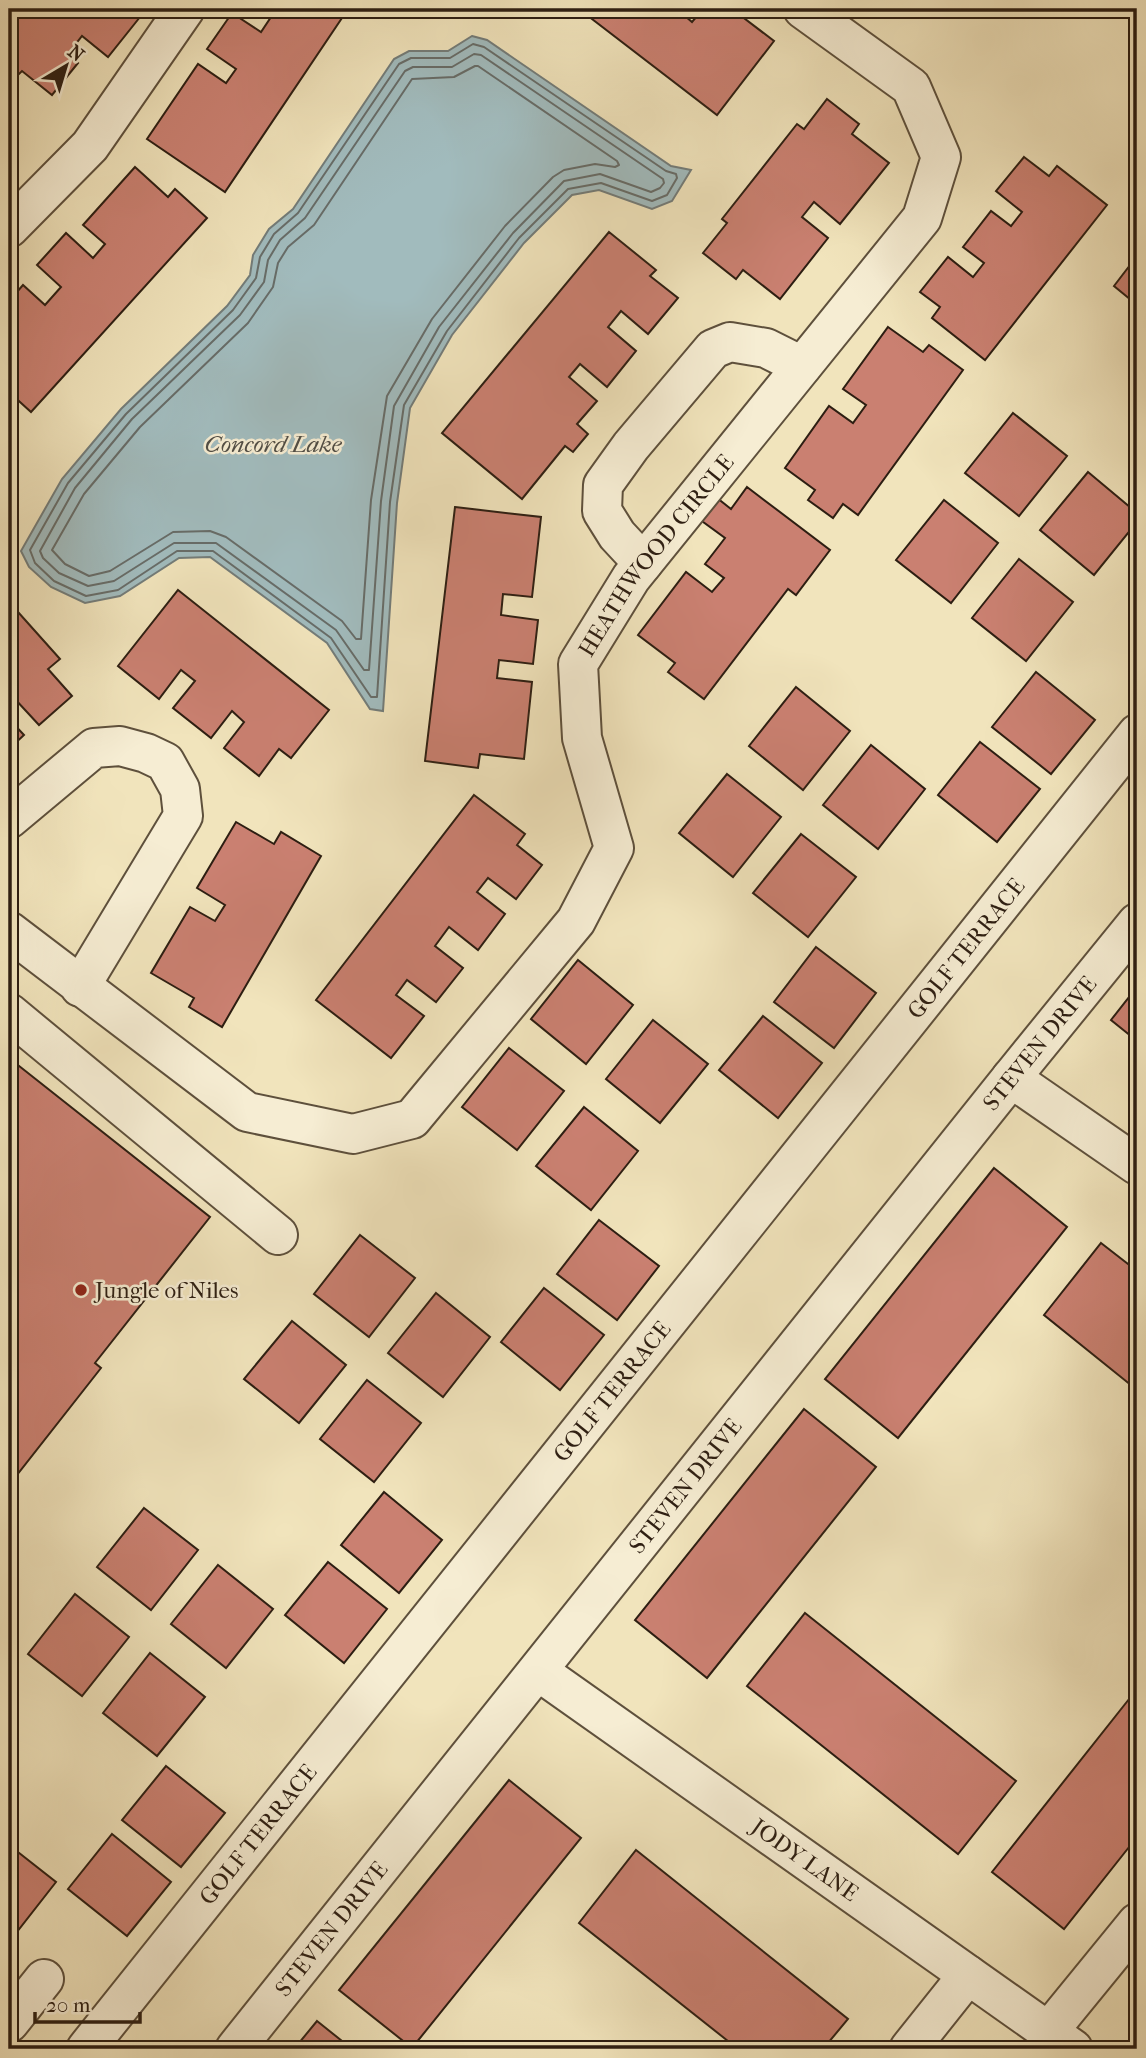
<svg xmlns="http://www.w3.org/2000/svg" width="1146" height="2058" font-family="'IM FELL French Canon',serif">
<style>
.water{fill:#a1bbbd;stroke:#737c79;stroke-width:2}
.lines{fill:none;stroke-linecap:round;stroke-linejoin:round}
.shore{stroke:#676c68;stroke-width:2}
.building{fill:#ca8071;stroke:#2d1e12;stroke-width:2}
.minor-casing{stroke:#5e503c;stroke-width:42}
.minor{stroke:#f6edd3;stroke-width:38}
.poi-dot{fill:#8f2418;stroke:#f6edd3;stroke-width:2.5}
.labels{text-anchor:middle;dominant-baseline:central;stroke-width:5;stroke-linejoin:round;paint-order:stroke}
.street-label{font-size:23px;fill:#2d1e12;stroke:#f6edd3}
.poi-label{font-size:23px;fill:#2d1e12;stroke:#f6edd3;text-anchor:start}
.water-label{font-size:24px;font-style:italic;fill:#504d45;stroke:#f6edd3}
</style>
<rect width="100%" height="100%" fill="#f1e4bc"/>
<filter id="stains"><feTurbulence type="fractalNoise" baseFrequency=".00286" numOctaves="4"/><feColorMatrix values="0 0 0 0 .2 0 0 0 0 .09 0 0 0 0 .02 0 0 0 .5 -.17"/></filter>
<radialGradient id="worn" r=".72"><stop offset=".6" stop-color="#630" stop-opacity="0"/><stop offset="1" stop-color="#630" stop-opacity=".3"/></radialGradient>
<polygon class="water" points="472,36 487,40 671,166 691,170 672,201 652,209 599,190 572,195 524,243 452,335 410,408 397,503 383,711 370,709 327,643 210,557 179,558 120,596 85,603 51,587 29,567 21,551 62,479 121,409 227,306 250,275 253,255 269,229 293,209 394,59 409,51 448,51"/>
<g class="lines">
<g class="shore">
<polygon points="473,44 484,47 666,171 676,174 677,178 667,195 652,201 601,183 568,189 519,238 447,331 404,405 390,502 377,697 371,697 331,638 213,551 177,551 118,590 86,596 54,581 35,563 30,550 68,483 126,414 233,310 256,278 260,257 274,234 298,213 399,64 411,58 450,58"/>
<polygon points="474,54 481,55 663,179 664,183 660,188 651,192 600,174 564,181 513,233 439,327 394,406 381,501 369,670 364,670 336,630 216,543 174,543 114,581 88,586 59,573 43,558 40,551 75,488 132,419 240,315 264,282 268,260 280,240 305,218 405,71 413,67 452,67"/>
<polygon points="475,66 478,66 617,161 619,165 615,167 595,164 564,170 553,177 505,226 432,319 387,396 371,500 361,639 356,639 342,621 226,537 210,531 173,532 110,571 89,576 65,564 52,550 84,494 140,427 248,323 273,287 278,263 288,247 314,225 412,79 454,77"/>
</g>
</g>
<g class="building">
<polygon points="9,9 92,9 102,16 108,9 130,9 140,17 108,57 82,36 68,54 78,63 52,95 22,71 18,75 9,67"/>
<polygon points="259,9 348,9 225,192 147,139 198,64 226,83 236,69 207,49 232,13 261,32 271,17"/>
<polygon points="579,9 677,9 692,22 703,9 732,9 774,41 717,115"/>
<polygon points="827,99 859,124 852,134 889,163 840,224 814,202 802,217 828,238 780,299 743,270 736,279 703,253 727,223 722,219 797,124 804,129"/>
<polygon points="1024,157 1049,176 1057,166 1107,205 985,360 932,318 940,307 920,292 948,257 973,277 984,263 963,247 991,211 1011,226 1022,212 996,191"/>
<polygon points="135,167 168,197 175,189 207,218 31,412 9,392 9,301 23,285 45,305 61,287 37,265 66,233 93,258 105,244 83,225"/>
<polygon points="609,232 656,270 650,276 678,298 648,334 621,311 608,327 636,351 607,387 580,364 569,377 597,401 577,424 588,434 573,452 565,446 522,499 442,433"/>
<polygon points="1137,256 1137,305 1114,286"/>
<polygon points="888,327 923,352 929,345 963,370 858,515 843,504 833,518 808,500 815,490 785,468 829,406 853,423 866,405 843,389"/>
<polygon points="1013,413 1067,456 1019,516 965,473"/>
<polygon points="1088,472 1137,513 1137,522 1094,575 1040,530"/>
<polygon points="747,487 830,550 796,595 788,589 704,699 668,672 675,663 638,635 686,572 712,592 724,578 705,564 725,538 695,516 712,494 731,509"/>
<polygon points="944,500 998,543 951,603 896,560"/>
<polygon points="455,507 541,517 532,597 503,594 501,615 538,620 533,664 499,660 497,678 532,682 524,759 480,754 478,768 425,761"/>
<polygon points="1019,559 1073,602 1026,661 972,618"/>
<polygon points="178,590 329,710 291,758 279,749 259,776 224,748 244,722 232,711 211,738 173,708 195,681 181,670 159,699 118,666"/>
<polygon points="18,612 60,659 48,669 72,696 39,725 14,698 9,703 9,620"/>
<polygon points="1036,672 1095,720 1051,774 992,727"/>
<polygon points="796,687 850,731 803,790 749,746"/>
<polygon points="9,719 24,735 9,749"/>
<polygon points="980,742 1040,789 997,842 938,795"/>
<polygon points="871,745 925,789 878,849 823,805"/>
<polygon points="727,774 781,817 733,877 679,833"/>
<polygon points="474,795 525,834 517,845 542,865 516,899 488,878 477,892 505,914 478,950 449,927 435,946 463,968 436,1002 407,980 396,995 424,1016 391,1058 316,1000"/>
<polygon points="236,822 274,844 281,832 321,856 222,1027 189,1007 194,998 151,973 190,907 215,921 225,905 197,888"/>
<polygon points="801,834 856,877 808,937 753,893"/>
<polygon points="816,947 876,993 834,1048 774,1002"/>
<polygon points="578,960 633,1005 586,1064 531,1019"/>
<polygon points="1137,987 1137,1041 1111,1020"/>
<polygon points="763,1016 822,1063 778,1118 719,1070"/>
<polygon points="653,1020 708,1064 660,1123 606,1079"/>
<polygon points="509,1048 564,1091 517,1150 462,1107"/>
<polygon points="9,1058 210,1217 95,1363 101,1368 9,1485"/>
<polygon points="584,1107 638,1151 591,1210 536,1166"/>
<polygon points="994,1168 1067,1227 898,1438 825,1379"/>
<polygon points="599,1220 659,1266 617,1320 557,1274"/>
<polygon points="360,1235 415,1278 369,1337 314,1294"/>
<polygon points="1101,1243 1137,1271 1137,1390 1044,1315"/>
<polygon points="544,1288 604,1335 560,1390 501,1342"/>
<polygon points="436,1293 490,1337 443,1397 388,1353"/>
<polygon points="292,1321 346,1365 299,1423 244,1379"/>
<polygon points="367,1380 421,1423 374,1482 320,1439"/>
<polygon points="804,1409 876,1467 707,1678 635,1620"/>
<polygon points="384,1492 442,1540 399,1593 341,1545"/>
<polygon points="144,1508 198,1550 151,1610 97,1567"/>
<polygon points="328,1562 387,1609 344,1663 285,1615"/>
<polygon points="218,1565 273,1609 226,1668 171,1624"/>
<polygon points="75,1594 129,1637 82,1696 28,1654"/>
<polygon points="805,1613 1016,1781 958,1854 747,1686"/>
<polygon points="150,1653 205,1697 157,1756 103,1713"/>
<polygon points="1137,1689 1137,1837 1064,1929 992,1872"/>
<polygon points="166,1766 225,1813 181,1867 122,1820"/>
<polygon points="509,1780 581,1838 412,2048 339,1990"/>
<polygon points="112,1834 171,1882 127,1936 68,1889"/>
<polygon points="9,1845 56,1882 9,1942"/>
<polygon points="636,1850 848,2019 823,2049 738,2049 579,1923"/>
<polygon points="317,2021 352,2049 294,2049"/>
</g>
<g class="lines">
<defs>
<g id="minor">
<polyline points="9,228 90,146 185,9"/>
<polyline points="643,563 617,535 602,511 603,485 631,446 713,349 730,342 766,348 802,366"/>
<polyline points="9,819 94,748 120,746 146,753 165,762 180,789 183,816 80,987"/>
<path id="s1" d="M9,931L247,1112L353,1134L412,1119L576,921L614,848L582,738L578,664L631,578L922,218L941,157L911,87L803,9"/>
<polyline points="9,1013 278,1235"/>
<polyline points="1011,1078 1137,1165"/>
<path id="s2" d="M538,1671L1073,2049"/>
<polyline points="9,2023 44,1979"/>
<polyline points="1048,2032 1137,1923"/>
<path id="s3" d="M86,2049L1137,734"/>
<path id="s4" d="M235,2049L1011,1078L1137,923"/>
<polyline points="909,2049 968,1975"/>
</g>
</defs>
<use href="#minor" class="minor-casing"/>
<use href="#minor" class="minor"/>
</g>
<circle class="poi-dot" cx="81" cy="1290" r="7"/>
<g class="labels">
<g class="street-label">
<text stroke="none"><textPath href="#s1" startOffset="1130">HEATHWOOD CIRCLE</textPath></text>
<text stroke="none"><textPath href="#s3" startOffset="1409">GOLF TERRACE</textPath></text>
<text stroke="none"><textPath href="#s4" startOffset="1288">STEVEN DRIVE</textPath></text>
<text stroke="none"><textPath href="#s3" startOffset="842">GOLF TERRACE</textPath></text>
<text stroke="none"><textPath href="#s4" startOffset="721">STEVEN DRIVE</textPath></text>
<text stroke="none"><textPath href="#s3" startOffset="275">GOLF TERRACE</textPath></text>
<text stroke="none"><textPath href="#s2" startOffset="327">JODY LANE</textPath></text>
<text stroke="none"><textPath href="#s4" startOffset="154">STEVEN DRIVE</textPath></text>
</g>
<g class="poi-label">
<text x="95" y="1290">Jungle of Niles</text>
</g>
<g class="water-label">
<text x="273" y="444">Concord Lake</text>
</g>
</g>
<rect width="1146" height="2058" fill="none" stroke="#f1e4bc" stroke-width="35"/>
<rect x="10" y="10" width="1125" height="2037" fill="none" stroke="#2d1e12" stroke-width="3.5"/>
<rect x="18" y="18" width="1111" height="2023" fill="none" stroke="#2d1e12" stroke-width="2"/>
<g transform="translate(66 66) rotate(38)" stroke="#f6edd3" stroke-width="5" paint-order="stroke">
<path d="M0-5L12 26L0 18L-12 26Z" fill="#2d1e12"/>
<text y="-10" font-size="19" font-weight="bold" text-anchor="middle" fill="#2d1e12">N</text>
</g>
<path d="M35 2012v10h105v-10" fill="none" stroke="#2d1e12" stroke-width="3.5"/>
<text x="46" y="2012" font-size="21" fill="#2d1e12" stroke="#f6edd3" stroke-width="5" paint-order="stroke">20 m</text>
<rect width="100%" height="100%" filter="url(#stains)"/>
<rect width="100%" height="100%" fill="url(#worn)"/>
</svg>
